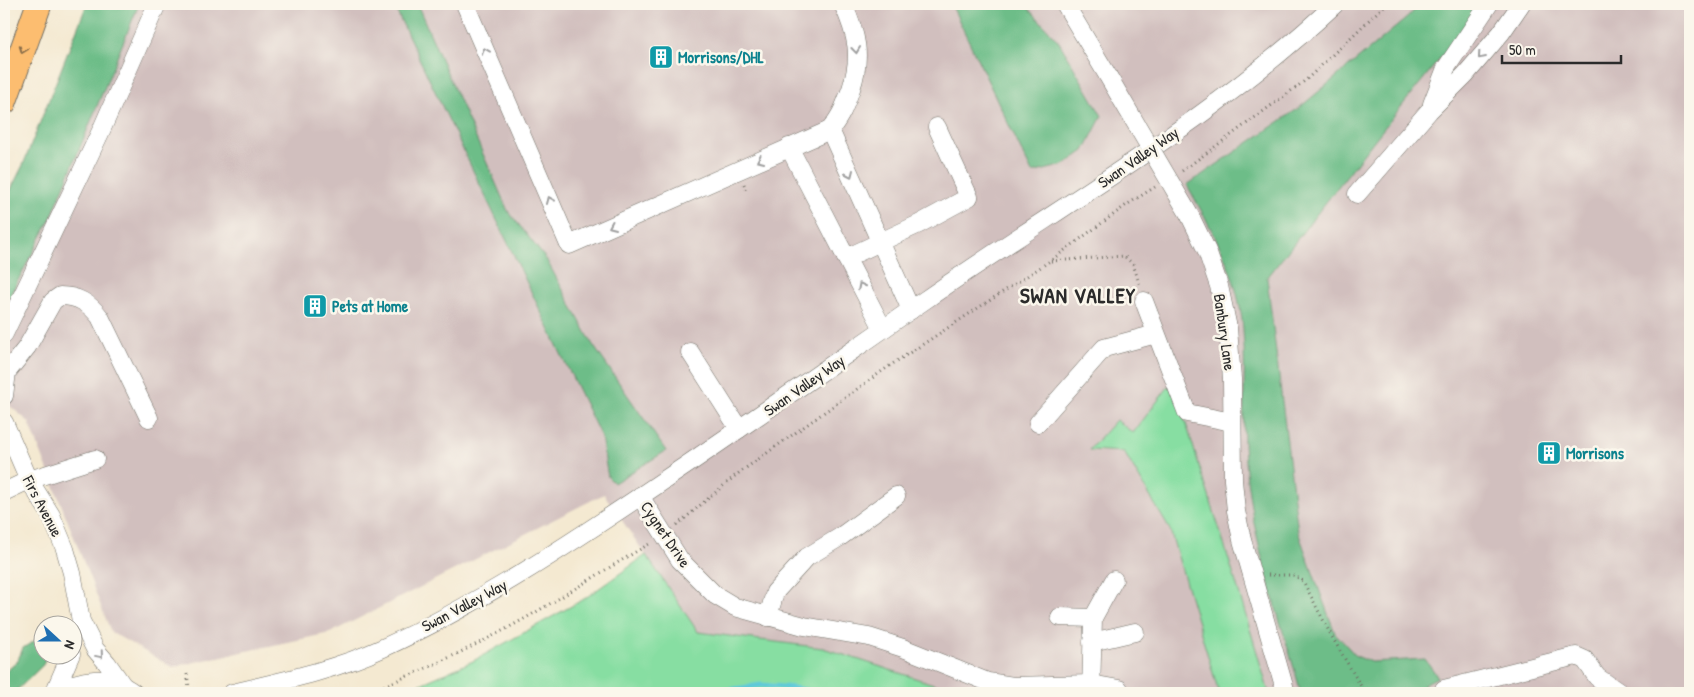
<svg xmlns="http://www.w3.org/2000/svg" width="1694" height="697" font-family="'Patrick Hand',sans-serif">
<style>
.industrial{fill:#d1bfbe}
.green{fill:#87dea2;stroke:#598466}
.forest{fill:#6dbd88;stroke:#4c745a}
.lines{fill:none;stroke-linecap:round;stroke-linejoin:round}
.stream{stroke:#5ec9d9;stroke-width:5}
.minor-casing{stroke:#716e65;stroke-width:19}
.highway-casing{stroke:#716e65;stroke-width:27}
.path{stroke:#716e65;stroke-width:3;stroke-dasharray:1 4;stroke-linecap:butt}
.minor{stroke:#fff;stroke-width:18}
.highway{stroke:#fcbd6f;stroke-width:25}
.minor-bridge-casing{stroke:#716e65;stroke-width:19;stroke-linecap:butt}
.minor-bridge{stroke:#fff;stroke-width:18}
.oneway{stroke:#896d4a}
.oneway2{stroke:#a0a0a0}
.labels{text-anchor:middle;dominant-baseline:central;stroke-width:5;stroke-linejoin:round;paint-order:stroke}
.culture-label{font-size:16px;font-weight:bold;fill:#0d838f;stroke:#fbf7ec;text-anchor:start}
.street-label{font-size:16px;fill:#2b2b2b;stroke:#fbf7ec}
.district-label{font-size:21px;font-weight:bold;letter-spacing:1px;fill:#2b2b2b;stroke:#fbf7ec}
</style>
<rect width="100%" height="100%" fill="#fbf7ec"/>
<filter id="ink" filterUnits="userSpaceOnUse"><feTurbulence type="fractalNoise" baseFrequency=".02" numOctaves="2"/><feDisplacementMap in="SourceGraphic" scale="10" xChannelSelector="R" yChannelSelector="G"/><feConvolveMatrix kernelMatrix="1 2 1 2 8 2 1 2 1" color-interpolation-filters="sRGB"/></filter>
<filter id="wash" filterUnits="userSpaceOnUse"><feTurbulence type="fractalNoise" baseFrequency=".0096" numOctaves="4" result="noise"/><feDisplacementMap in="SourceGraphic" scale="20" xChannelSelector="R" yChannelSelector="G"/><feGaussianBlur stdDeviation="1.12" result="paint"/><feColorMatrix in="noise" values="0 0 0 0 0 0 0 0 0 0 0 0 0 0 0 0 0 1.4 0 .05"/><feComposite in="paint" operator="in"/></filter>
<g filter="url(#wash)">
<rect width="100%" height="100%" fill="#f4e9d1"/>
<polygon class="industrial" points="87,4 1690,4 1690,693 1269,693 1219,527 1174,393 1133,433 1090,451 1124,452 1170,530 1219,693 961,693 823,648 698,632 604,494 330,633 172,667 111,632 29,422 4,401 4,203 23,165"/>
<g class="green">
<path d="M1169,386C1183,406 1193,448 1201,471C1225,545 1247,619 1269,693H1219L1170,530L1124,452L1089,450L1116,420L1133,433Z"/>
<polygon points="646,555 698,632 823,648 961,693 400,693 473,661 584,599"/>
</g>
<g class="forest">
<polygon points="87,4 139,4 51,218 4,307 4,203 23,165"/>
<polygon points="393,4 417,4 508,211 546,259 593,345 666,451 614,483 608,477 601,437"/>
<polygon points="951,4 1025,4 1059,42 1102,116 1084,151 1064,165 1032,173"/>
<path d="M1420,4H1484L1376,138L1267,278L1298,532L1335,633L1356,656L1371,662L1425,659L1438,677L1424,684L1425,693H1301C1287,641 1268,589 1257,536C1252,518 1250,499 1247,480C1240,430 1247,378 1243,329C1238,273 1213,232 1187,185L1299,108L1408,17Z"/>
<polygon points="42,639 42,654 47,655 43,665 14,693 4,693 4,673 17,662 23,648 36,640"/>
</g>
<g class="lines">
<polyline class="stream" points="710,693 761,685 793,688 818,693"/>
</g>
</g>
<g filter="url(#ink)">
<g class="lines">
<defs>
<g id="minor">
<path d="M465,4L569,245L830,130C842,114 844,108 851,89C862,56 857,35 843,4"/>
<polyline points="1065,4 1108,76"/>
<polyline points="1432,104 1446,68 1489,4"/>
<polyline points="830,130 911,310"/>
<polyline points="789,147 883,329"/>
<polyline points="1357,194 1429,111 1465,75 1501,33 1521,4"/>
<polyline points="1190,216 1207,251 1219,286 1228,328 1232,379 1233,480 1236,511 1242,540 1286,693"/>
<polyline points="846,258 919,224 969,197 937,127"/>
<polyline points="1144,301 1187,413 1232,422"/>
<polyline points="4,334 100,133 157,4"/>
<polyline points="690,352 739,429"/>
<path d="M4,396L7,372L27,347L53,301L60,296C78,296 89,303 100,317L149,418"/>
<polyline points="4,422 29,480 51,515 65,549 72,573 81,621 95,649 107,663 123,686"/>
<polyline points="1038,423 1104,348 1156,334"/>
<polyline points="4,492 29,480 95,459"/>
<polyline points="640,496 680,560 715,595 735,607 804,626 869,637 903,648 988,682 1013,686 1091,684 1119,689"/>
<polyline points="768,617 775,592 807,557 840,537 896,496"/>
<polyline points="1060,617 1093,618"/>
<polyline points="1092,642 1135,632"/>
<polyline points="1444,689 1576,656 1585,660 1597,677 1620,693"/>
<path d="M53,693C81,678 107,673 134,693"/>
<polyline points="54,693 71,654"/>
<path d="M232,693C283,681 335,670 383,648C481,603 571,543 660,483C749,423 837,361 925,300C1063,204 1213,120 1335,4"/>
<polyline points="1091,693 1093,618 1114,580"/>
</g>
<polyline id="highway" points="4,102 39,4"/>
</defs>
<use href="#minor" class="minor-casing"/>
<use href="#highway" class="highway-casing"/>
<g class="path">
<polyline points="1182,171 1306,80 1386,4"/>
<polyline points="744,184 748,193"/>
<polyline points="1051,261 1124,256 1133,264 1140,286"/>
<polyline points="677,525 736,475 888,367 1050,261 1128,204 1155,187"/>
<polyline points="1268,575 1293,575 1303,581 1332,637 1365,693"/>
<polyline points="187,674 190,693"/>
<path d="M365,693C413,675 459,654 504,630C554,603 602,571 651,543"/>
</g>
<use href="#minor" class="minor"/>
<use href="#highway" class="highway"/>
<defs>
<polyline id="minor-bridge" points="1108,76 1190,216"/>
</defs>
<use href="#minor-bridge" class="minor-bridge-casing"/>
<use href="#minor-bridge" class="minor-bridge"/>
</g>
<defs><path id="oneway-chevron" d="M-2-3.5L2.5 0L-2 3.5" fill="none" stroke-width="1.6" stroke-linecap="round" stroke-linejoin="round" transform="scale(1.25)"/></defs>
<use class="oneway" href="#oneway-chevron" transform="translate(23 50) rotate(110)"/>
<g class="oneway2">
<use href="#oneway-chevron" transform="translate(856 50) rotate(84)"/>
<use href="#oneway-chevron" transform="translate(485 51) rotate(-113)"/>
<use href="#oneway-chevron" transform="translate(1481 56) rotate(131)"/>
<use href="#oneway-chevron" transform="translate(760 160) rotate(156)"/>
<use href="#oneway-chevron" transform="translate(850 174) rotate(66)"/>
<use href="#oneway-chevron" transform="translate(550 200) rotate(-113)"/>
<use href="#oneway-chevron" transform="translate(612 226) rotate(156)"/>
<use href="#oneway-chevron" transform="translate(861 286) rotate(-117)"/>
<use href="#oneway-chevron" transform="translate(100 655) rotate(50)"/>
</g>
</g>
<defs>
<symbol id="building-square" viewBox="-11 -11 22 22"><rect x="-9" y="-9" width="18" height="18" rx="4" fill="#0f9aa8" stroke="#fbf7ec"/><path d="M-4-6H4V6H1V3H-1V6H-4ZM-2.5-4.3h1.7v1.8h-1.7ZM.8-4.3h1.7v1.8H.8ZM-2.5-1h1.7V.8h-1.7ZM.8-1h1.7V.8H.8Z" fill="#fff"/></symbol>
</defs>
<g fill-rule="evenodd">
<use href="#building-square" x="647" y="43" width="28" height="28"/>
<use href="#building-square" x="301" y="292" width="28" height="28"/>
<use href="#building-square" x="1535" y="439" width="28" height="28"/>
</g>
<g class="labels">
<g class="culture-label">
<text x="678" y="57">Morrisons/DHL</text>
<text x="332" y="306">Pets at Home</text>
<text x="1566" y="453">Morrisons</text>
</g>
<g class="street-label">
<text transform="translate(1138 157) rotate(-35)">Swan Valley Way</text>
<text transform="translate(1225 332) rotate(82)">Banbury Lane</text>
<text transform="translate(804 385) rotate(-35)">Swan Valley Way</text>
<text transform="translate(43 506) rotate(62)">Firs Avenue</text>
<text transform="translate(666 534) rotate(56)">Cygnet Drive</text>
<text transform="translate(464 605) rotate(-28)">Swan Valley Way</text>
</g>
<g class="district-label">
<text x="1078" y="295">SWAN VALLEY</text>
</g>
</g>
<rect width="1694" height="697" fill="none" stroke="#fbf7ec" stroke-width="20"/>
<g transform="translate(58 640) rotate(111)"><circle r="24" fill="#fbf7ec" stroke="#a8a59f"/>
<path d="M0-4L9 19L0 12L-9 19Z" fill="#1f6fb2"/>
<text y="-8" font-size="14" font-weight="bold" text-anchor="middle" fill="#2b2b2b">N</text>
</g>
<path d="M1502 55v8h119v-8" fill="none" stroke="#2b2b2b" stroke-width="2.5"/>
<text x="1509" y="55" font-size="15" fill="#2b2b2b" stroke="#fbf7ec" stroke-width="4" paint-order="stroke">50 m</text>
</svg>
